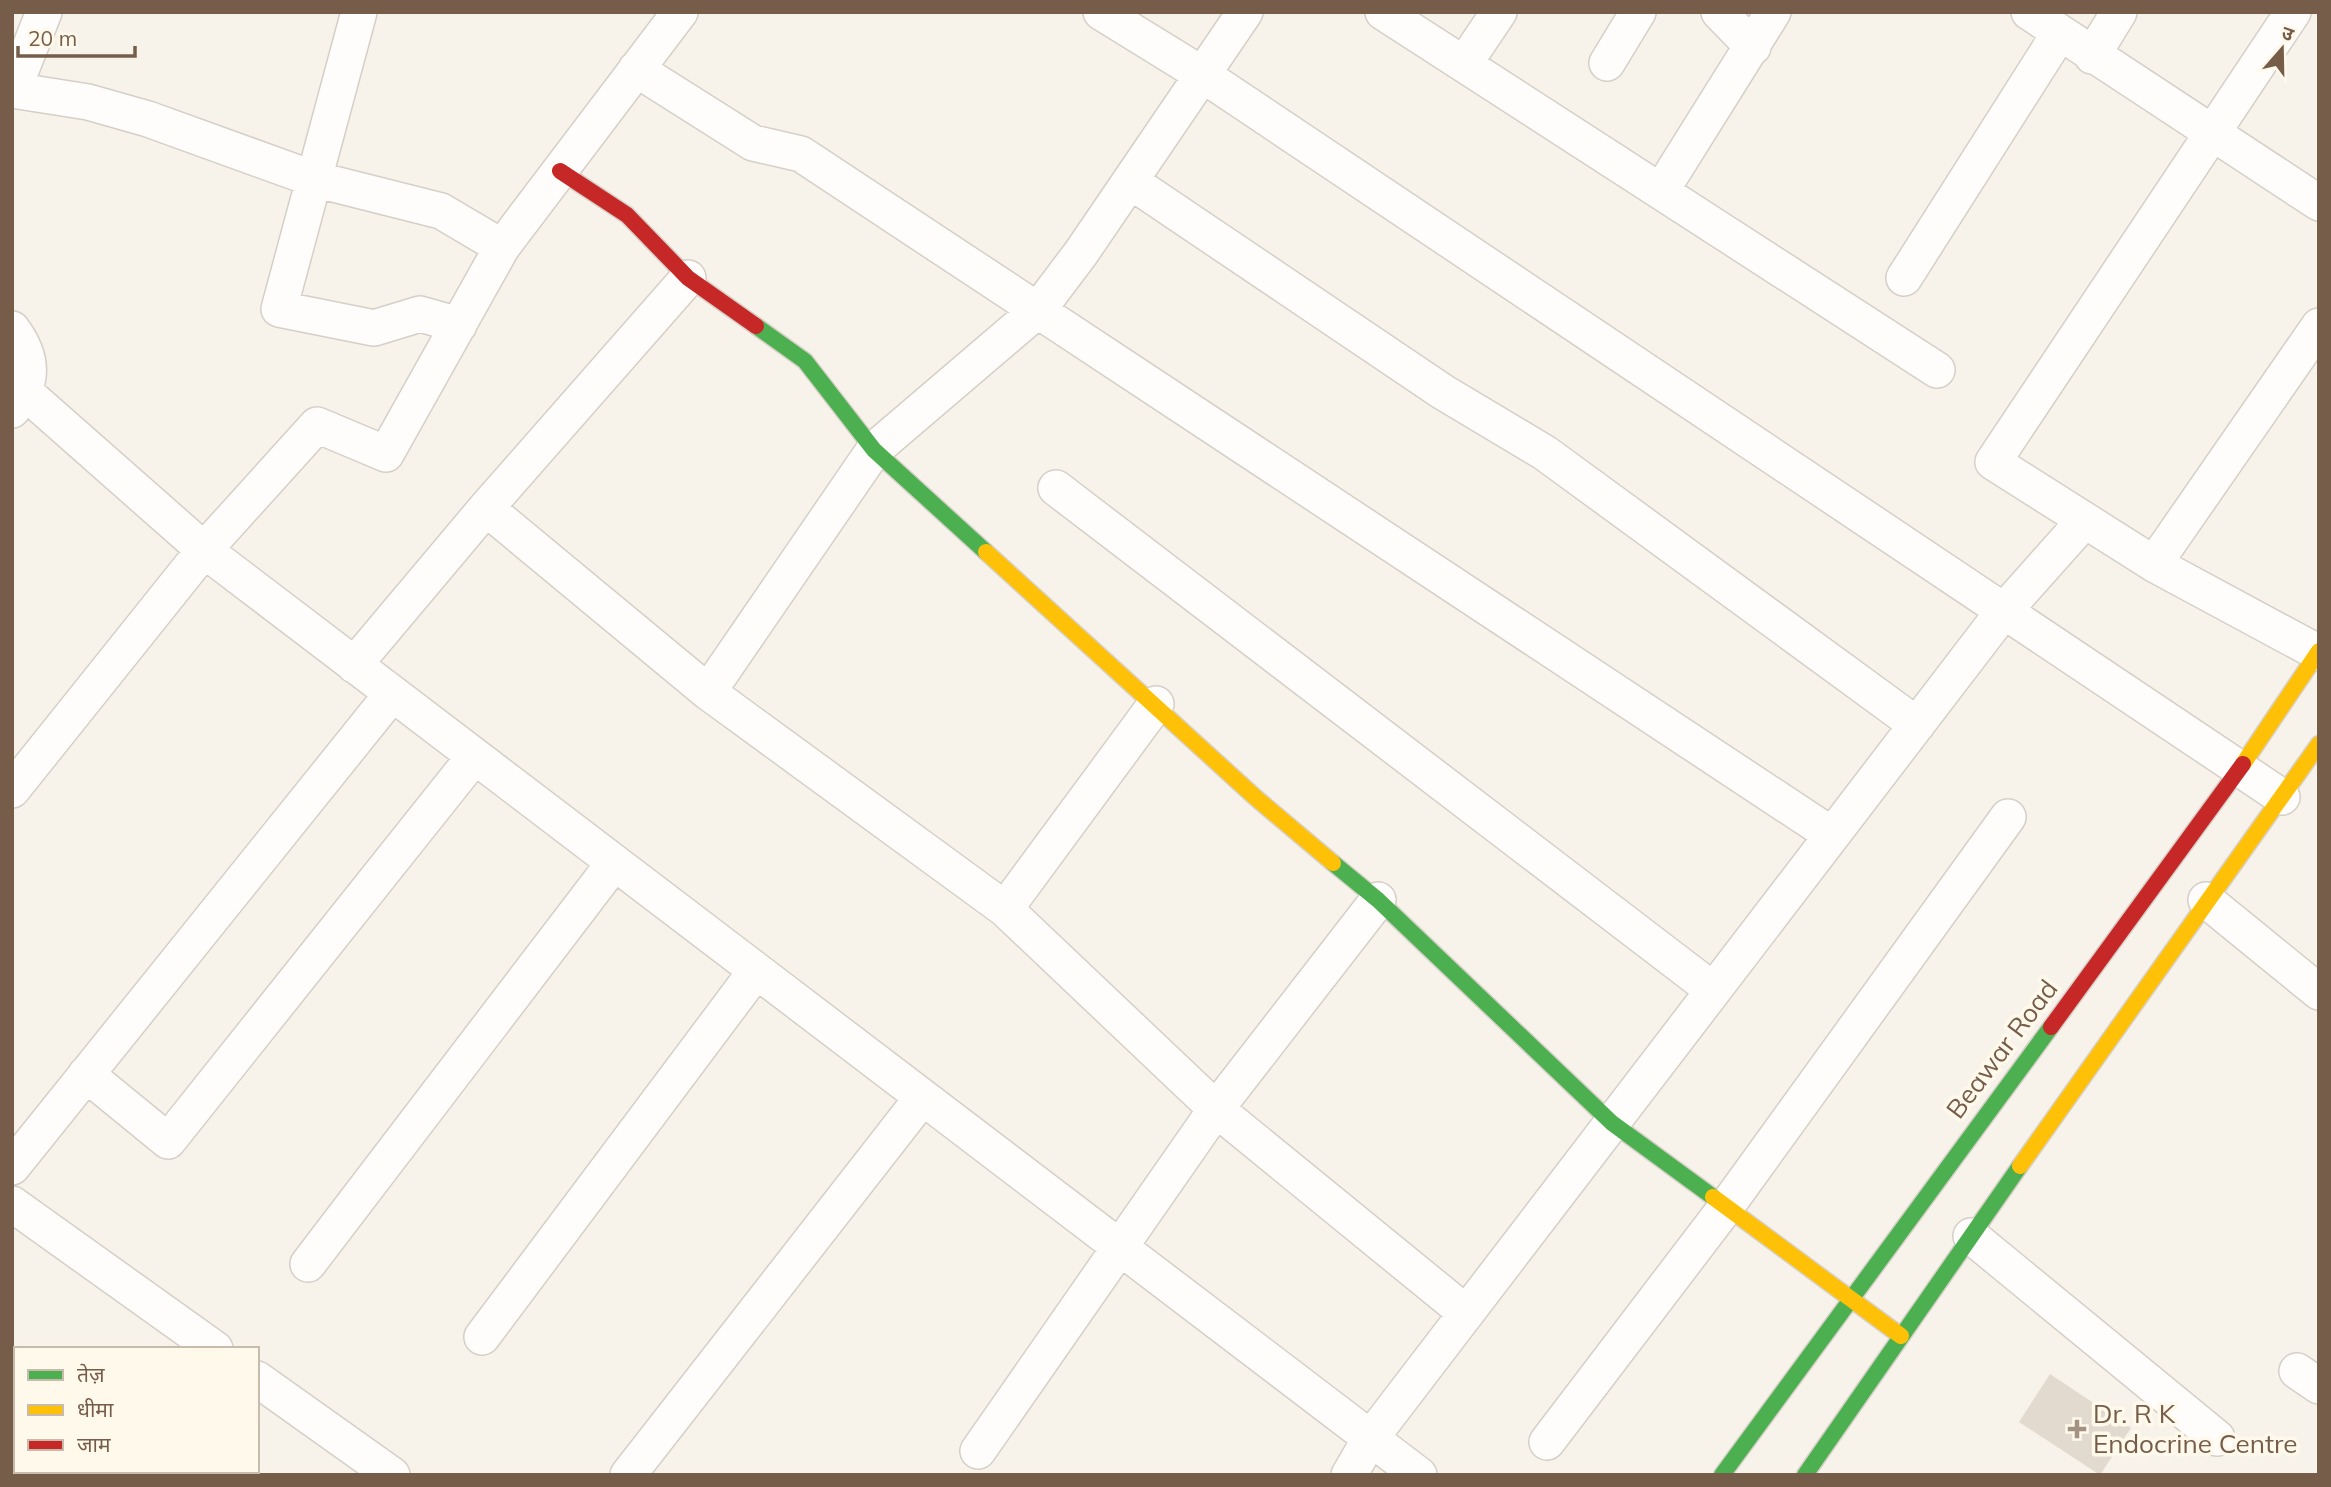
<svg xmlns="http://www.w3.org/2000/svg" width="2331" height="1487" font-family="Mulish,'Noto Sans Devanagari',sans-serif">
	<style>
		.building { fill: #e2d9cf }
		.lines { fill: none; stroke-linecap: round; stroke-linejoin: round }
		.street-casing { stroke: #d6cfc7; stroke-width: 38 }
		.fast-casing { stroke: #d7d0c8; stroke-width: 19 }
		.slow-casing { stroke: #d7d0c8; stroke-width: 19 }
		.jam-casing { stroke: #d7d0c8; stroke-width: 19 }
		.street { stroke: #fefdfc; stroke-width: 35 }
		.fast { stroke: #4caf50; stroke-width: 16 }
		.slow { stroke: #ffc107; stroke-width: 16 }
		.jam { stroke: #c62828; stroke-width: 16 }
		.poi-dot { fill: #a39282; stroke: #fff9ec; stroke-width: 2.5 }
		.labels { text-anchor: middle; stroke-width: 7; stroke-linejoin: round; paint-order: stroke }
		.street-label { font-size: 26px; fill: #765d4a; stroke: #fff9ec }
		.poi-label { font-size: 26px; fill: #765d4a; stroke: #fff9ec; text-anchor: start }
	</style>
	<rect width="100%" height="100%" fill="#f7f3ea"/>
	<path class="building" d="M2050,1374L2131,1428L2100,1475L2019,1422Z"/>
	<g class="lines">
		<g class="street-casing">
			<path id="street" d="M359,12L279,309L374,328L420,314L459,325
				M1101,12L1203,75L2282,797
				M1383,12L1937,370
				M1719,12L1753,47
				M2029,12L2319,203
				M2293,12L1993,462L2154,564L2319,653
				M2092,56L2119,12
				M1607,63L1638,12
				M1464,64L1499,12
				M636,69L753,143L801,154L1832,835
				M12,90L88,102L148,119L314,179L441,211L502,247
				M13,90L44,12
				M1130,181L1443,392L1545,453L1917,725
				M1661,191L1773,12
				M1904,278L2059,34
				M12,329C34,358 34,383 12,410
				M26,393L204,550L1419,1475
				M1056,488L1713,990
				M486,508L708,692L1005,909
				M2154,564L2319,326
				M354,665L486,508L688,278
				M708,692L874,450L1038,310L1081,253L1245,12
				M1156,704L1005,909L1216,1109L1466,1313
				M12,790L204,550L317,425L386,454L502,247L680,12
				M2206,900L2319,992
				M86,1074L168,1141L474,757
				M12,1167L392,694
				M12,1204L215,1349
				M1971,1236L2217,1438
				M308,1264L614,863
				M482,1337L756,971
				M2297,1371L2319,1386
				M12,1375L16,1378
				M257,1379L392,1475
				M1547,1442L1726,1207L2008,817
				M978,1451L1216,1109L1378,900
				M143,1471L148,1475
				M628,1475L922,1098
				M1349,1475L1370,1439L2003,612L2084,521"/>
		</g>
		<g class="fast-casing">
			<path id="fast" d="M756,326L805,361L874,450L986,552
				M1333,863L1378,900L1612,1123L1713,1197
				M1722,1475L2051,1027
				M1805,1475L2020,1166"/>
		</g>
		<g class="slow-casing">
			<path id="slow" d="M986,552L1256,798L1333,863
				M2243,764L2319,651
				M2020,1166L2319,744
				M1713,1197L1901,1336"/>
		</g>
		<g class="jam-casing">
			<path id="jam" d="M560,171L627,215L688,278L756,326
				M2051,1027L2243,764"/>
		</g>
		<use href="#street" class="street"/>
		<use href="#fast" class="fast"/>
		<use href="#slow" class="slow"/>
		<use href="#jam" class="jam"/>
	</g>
	<path class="poi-dot" d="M2073.5 1418.5h7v7h7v7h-7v7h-7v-7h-7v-7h7z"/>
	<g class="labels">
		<g class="street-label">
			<text transform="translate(2002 1049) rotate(-53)" y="9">Beawar Road</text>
		</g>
		<g class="poi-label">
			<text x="2093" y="1423">Dr. R K<tspan x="2093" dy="30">Endocrine Centre</tspan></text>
		</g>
	</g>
	<rect width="2331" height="1487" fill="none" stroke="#765d4a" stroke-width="28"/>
	<rect x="14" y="1347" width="245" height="126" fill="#fff9ec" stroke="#c8bbab" stroke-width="2"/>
	<rect x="28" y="1370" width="35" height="10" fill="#4caf50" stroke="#c8bbab" stroke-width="2"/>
	<text x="77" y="1382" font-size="21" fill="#765d4a">तेज़</text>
	<rect x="28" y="1405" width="35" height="10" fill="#ffc107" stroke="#c8bbab" stroke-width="2"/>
	<text x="77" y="1417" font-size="21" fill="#765d4a">धीमा</text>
	<rect x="28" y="1440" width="35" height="10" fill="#c62828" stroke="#c8bbab" stroke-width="2"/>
	<text x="77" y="1452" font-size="21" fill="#765d4a">जाम</text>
	<g transform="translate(2282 49) rotate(20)" stroke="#fff9ec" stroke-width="5" paint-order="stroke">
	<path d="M0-5L12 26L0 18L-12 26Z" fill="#765d4a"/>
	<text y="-10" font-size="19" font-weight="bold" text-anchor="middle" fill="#765d4a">उ</text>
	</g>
	<path d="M18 46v10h117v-10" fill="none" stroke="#765d4a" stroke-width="3.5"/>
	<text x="28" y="46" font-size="21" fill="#765d4a" stroke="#fff9ec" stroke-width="5" paint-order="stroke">20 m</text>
</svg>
